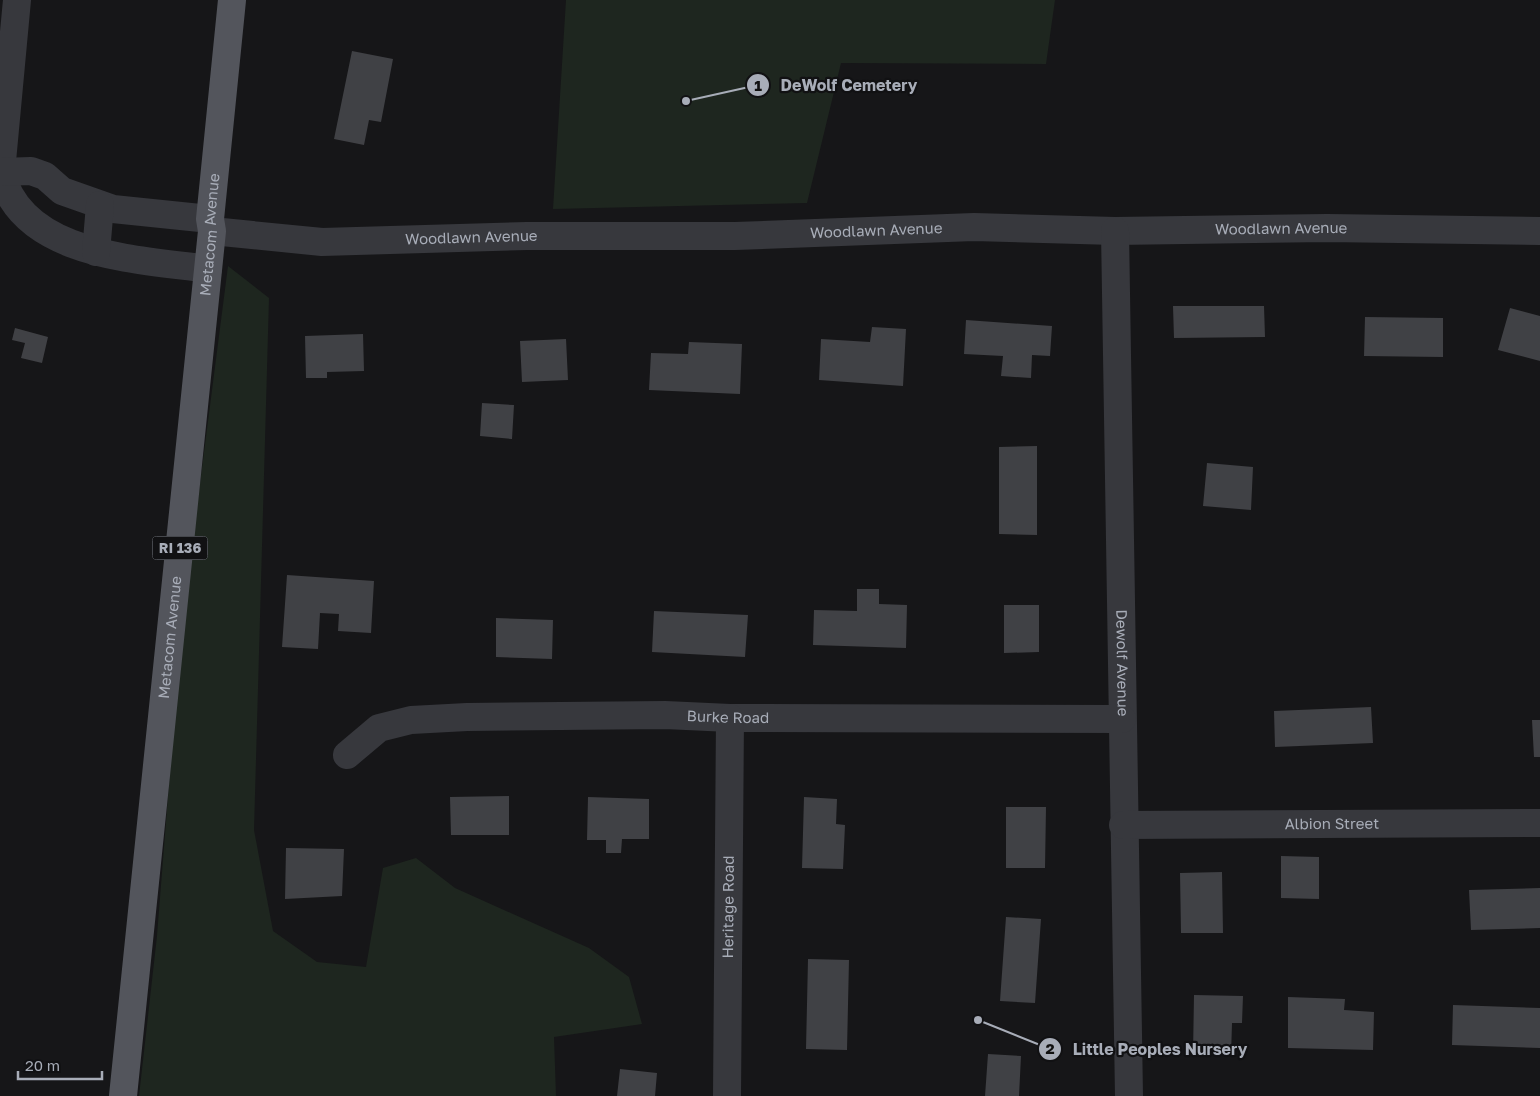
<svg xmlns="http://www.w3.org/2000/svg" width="1540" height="1096" font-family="'Golos Text',sans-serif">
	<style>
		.green { fill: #1e261f }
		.building { fill: #404145 }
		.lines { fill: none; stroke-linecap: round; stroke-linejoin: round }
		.minor { stroke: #37383d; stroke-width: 28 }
		.major { stroke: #53555c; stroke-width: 28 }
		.labels { text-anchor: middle; stroke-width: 4.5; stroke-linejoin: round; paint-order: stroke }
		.shield { fill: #111113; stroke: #7b7e86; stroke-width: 1 }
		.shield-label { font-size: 14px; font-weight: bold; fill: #a8adb8 }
		.street-label { font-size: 15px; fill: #a8adb8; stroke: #111113 }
		.leader { fill: none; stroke: #a8adb8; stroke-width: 2 }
		.callout-dot { fill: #a8adb8; stroke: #111113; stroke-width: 2 }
		.mark-label { font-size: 15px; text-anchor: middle; font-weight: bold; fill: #111 }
		.callout-label { font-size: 16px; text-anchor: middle; font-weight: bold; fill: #a8adb8; stroke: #111113; stroke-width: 4.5; stroke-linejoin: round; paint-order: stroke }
	</style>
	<rect width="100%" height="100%" fill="#161618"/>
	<path class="green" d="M566,0H1055L1046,64L841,63L807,203L553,209Z
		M228,266L269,298L254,830L273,931L317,962L366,967L383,868L416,858L455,888L589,948L629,977L642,1024L554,1037L556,1096H139L157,936L181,631Z"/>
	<path class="building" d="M352,51L393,59L381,122L369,120L364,145L334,139Z
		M1173,306H1264L1265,337L1174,338Z
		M1510,308L1540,316V361L1498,350Z
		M1365,317L1443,318V357L1364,356Z
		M966,320L1052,326L1050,356L1032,355L1031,378L1001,376L1003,356L964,354Z
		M872,327L906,329L903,386L819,380L821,339L870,342Z
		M15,328L48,337L42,363L21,358L25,343L12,340Z
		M363,334L364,371L327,372V378H306L305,336Z
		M566,339L568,380L522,382L520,341Z
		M689,342L742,344L740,394L649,390L651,353L688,354Z
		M482,403L514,405L512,439L480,436Z
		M1037,446V535L999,534V447Z
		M1207,463L1253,467L1251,510L1203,506Z
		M287,575L374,581L371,633L338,631L339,614L320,613L318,649L282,647Z
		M857,589H879V604L907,605L906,648L813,645L814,610L857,611Z
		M1004,605H1039V652L1004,653Z
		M654,611L748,615L745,657L652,652Z
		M496,618L553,620L552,659L496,657Z
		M1371,707L1373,743L1275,747L1274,711Z
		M1532,720H1540V757H1534Z
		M509,796V835H451L450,797Z
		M588,797L649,799V839H622L621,853H606V840H587Z
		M804,797L837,799L836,824L845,825L843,869L802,868Z
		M1006,807H1046L1045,868H1006Z
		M286,848L344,849L342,896L285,899Z
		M1281,856L1319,857V899L1281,898Z
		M1222,872L1223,933H1181L1180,873Z
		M1540,888V928L1471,930L1469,890Z
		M1006,917L1041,919L1035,1003L1000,1001Z
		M808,959L849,960L847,1050L806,1049Z
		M1194,995L1243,996L1242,1023H1232L1231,1056L1193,1054Z
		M1288,997L1345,999L1344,1010L1374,1012L1373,1050L1288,1048Z
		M1453,1005L1540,1008V1048L1452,1045Z
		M988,1054L1021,1056L1019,1096H985Z
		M620,1069L657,1073L655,1096H617Z"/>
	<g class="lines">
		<g class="minor">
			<path d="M17,0L1,172C21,257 139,259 208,269"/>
			<path d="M0,172L31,171L45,176L62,191L113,209L210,219"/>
			<path id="s1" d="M212,231L322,242L527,236H735L974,227L1115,231L1327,228L1540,231"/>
			<path id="s2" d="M1115,231L1129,1096"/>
			<path d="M96,252L100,205"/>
			<path id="s3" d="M347,755L379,728L411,720L467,717L665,715L730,718L1122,719"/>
			<path id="s4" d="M1123,825L1540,823"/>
			<path id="s5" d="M727,1096L730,718"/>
		</g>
		<path class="major" id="s6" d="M123,1096L212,231L210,219L232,0"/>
	</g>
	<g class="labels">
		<rect class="shield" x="152.5" y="536.5" width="55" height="23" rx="4"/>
		<g class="shield-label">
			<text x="180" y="553">RI 136</text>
		</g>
		<g class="street-label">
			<text dy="5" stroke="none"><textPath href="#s1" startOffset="1070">Woodlawn Avenue</textPath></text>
			<text dy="5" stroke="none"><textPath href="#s1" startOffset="665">Woodlawn Avenue</textPath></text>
			<text dy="5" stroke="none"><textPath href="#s6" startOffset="866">Metacom Avenue</textPath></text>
			<text dy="5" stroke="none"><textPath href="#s1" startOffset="260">Woodlawn Avenue</textPath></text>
			<text dy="5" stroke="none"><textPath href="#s6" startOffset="461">Metacom Avenue</textPath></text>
			<text dy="5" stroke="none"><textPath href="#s2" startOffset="432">Dewolf Avenue</textPath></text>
			<text dy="5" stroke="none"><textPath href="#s3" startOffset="392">Burke Road</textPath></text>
			<text dy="5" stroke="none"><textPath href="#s4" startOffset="209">Albion Street</textPath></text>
			<text dy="5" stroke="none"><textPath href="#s5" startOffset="189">Heritage Road</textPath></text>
		</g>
	</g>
	<path class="leader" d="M686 101L758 85M978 1020L1050 1049"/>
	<g class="callout-dot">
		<circle cx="686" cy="101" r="5"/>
		<circle cx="978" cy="1020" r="5"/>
		<circle cx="758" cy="85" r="12"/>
		<circle cx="1050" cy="1049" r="12"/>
	</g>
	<g class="mark-label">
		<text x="758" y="91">1</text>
		<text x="1050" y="1054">2</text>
	</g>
	<g class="callout-label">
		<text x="849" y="91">DeWolf Cemetery</text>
		<text x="1160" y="1055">Little Peoples Nursery</text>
	</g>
	<path d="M18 1071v8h84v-8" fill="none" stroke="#a8adb8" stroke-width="2.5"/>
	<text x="25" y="1071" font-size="15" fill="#a8adb8" stroke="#111113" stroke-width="4" paint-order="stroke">20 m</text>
</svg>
